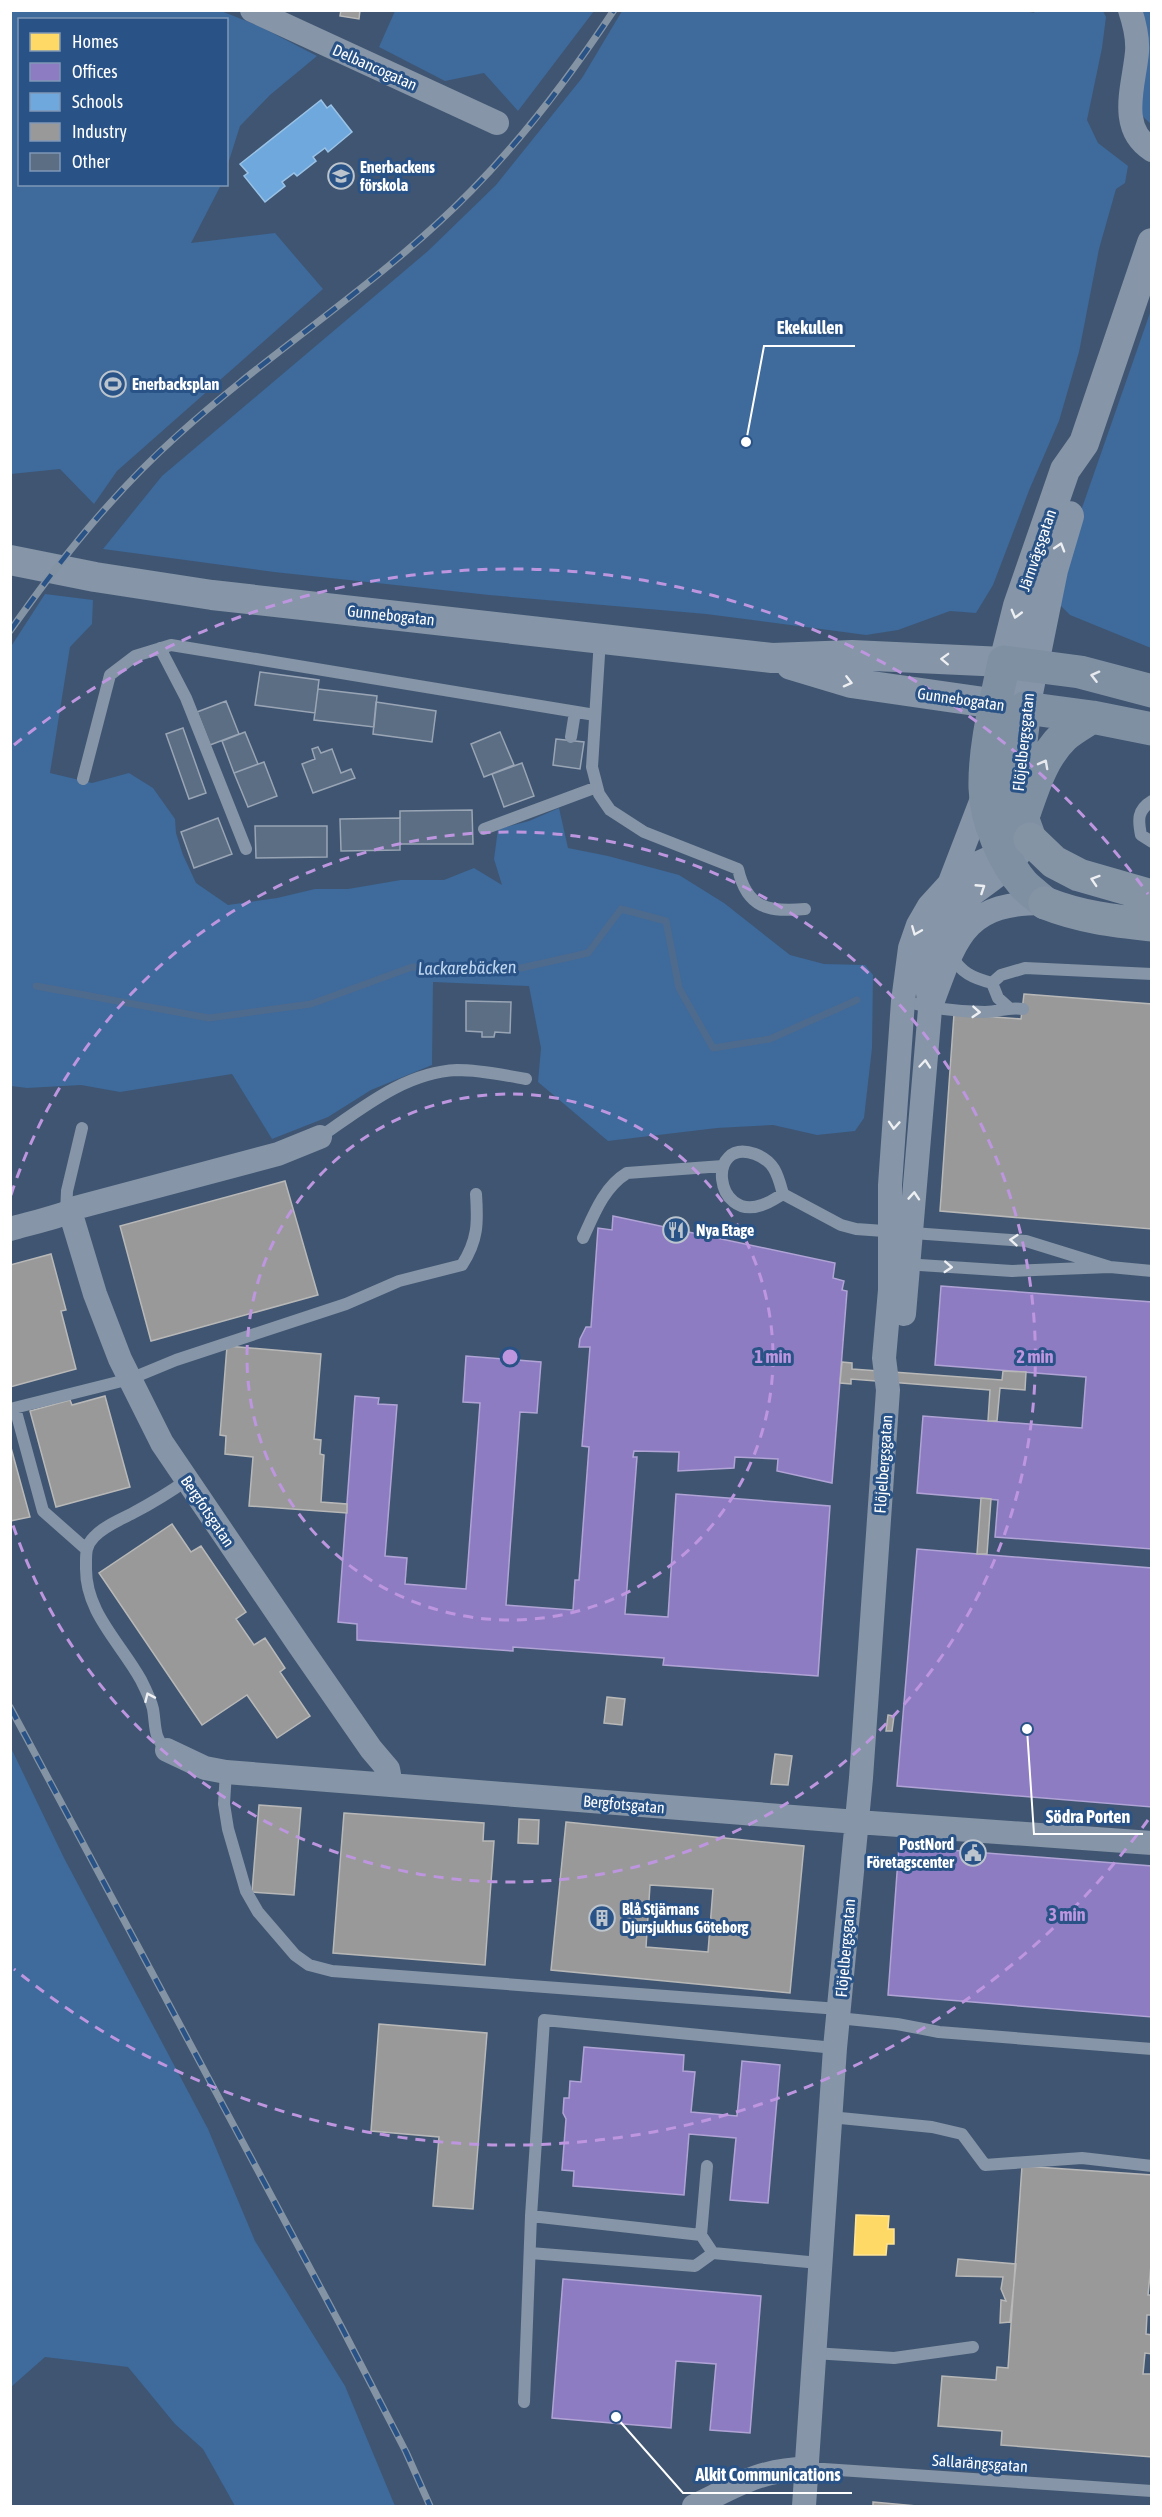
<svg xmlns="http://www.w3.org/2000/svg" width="1162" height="2517" font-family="'Asap Condensed',sans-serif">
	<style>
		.green { fill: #3e6a9c }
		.homes { fill: #ffd966; stroke: #ffe494; stroke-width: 1.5 }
		.offices { fill: #8e7cc3; stroke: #b0a3d5; stroke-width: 1.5 }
		.schools { fill: #6fa8dc; stroke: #9ac2e6; stroke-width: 1.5 }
		.industry { fill: #999; stroke: #b8b8b8; stroke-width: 1.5; fill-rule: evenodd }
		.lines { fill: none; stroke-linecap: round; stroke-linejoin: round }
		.stream { stroke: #4e6b8e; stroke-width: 7 }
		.building { fill: #5c6e84; stroke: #99a5b5; stroke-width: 1.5 }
		.service { stroke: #8695a7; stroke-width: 12 }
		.minor { stroke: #8695a7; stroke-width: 24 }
		.tertiary { stroke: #8695a7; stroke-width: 30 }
		.secondary { stroke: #8090a3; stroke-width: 33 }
		.motorway { stroke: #8594a5; stroke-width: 33 }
		.rail-casing { stroke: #8594a5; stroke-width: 7 }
		.rail { stroke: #295387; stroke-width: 4.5; stroke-dasharray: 14; stroke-linecap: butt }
		.oneway { stroke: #edeff2 }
		.oneway2 { stroke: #e6e9ed }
		.ring { fill: none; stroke: #bd96df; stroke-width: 3; stroke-dasharray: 10 8 }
		.labels { text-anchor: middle; stroke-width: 6; stroke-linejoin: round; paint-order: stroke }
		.street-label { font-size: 16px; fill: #fff; stroke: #295387 }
		.poi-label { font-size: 16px; font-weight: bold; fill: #fff; stroke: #295387; text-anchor: start }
		.water-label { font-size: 18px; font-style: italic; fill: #c1d7ef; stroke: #295387 }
		.centre { fill: #bd96df; stroke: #295387; stroke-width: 3 }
		.ring-label { font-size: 18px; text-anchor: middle; font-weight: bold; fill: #bd96df; stroke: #295387; stroke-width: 6; stroke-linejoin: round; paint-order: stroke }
		.leader { fill: none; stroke: #fff; stroke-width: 2 }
		.callout-dot { fill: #fff; stroke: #295387; stroke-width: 2 }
		.callout-label { font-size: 18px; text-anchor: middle; font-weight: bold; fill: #fff; stroke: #295387; stroke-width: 6; stroke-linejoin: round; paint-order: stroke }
	</style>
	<rect width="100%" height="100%" fill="#3f5571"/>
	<path class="green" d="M1021,10L1034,13L1035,10L1103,11L1106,17L1102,48L1087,120L1098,143L1128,166L1125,183L1116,189L1099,249L1079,352L1059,421L1030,488L993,585L976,613L950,611L898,630L866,635L706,614L489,595L274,572L103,549L162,476L428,251L496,185L582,78L622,11Z
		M10,11H221L259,26L317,56L270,95L240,126L227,167L226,20H20V184L221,185L191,243L275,233L323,289L117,471L94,504L60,469L11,474Z
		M395,11V10L594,11L518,111L484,73L445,81L379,47Z
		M1140,11H1151V124L1139,113Z
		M1151,310V648L1070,615L1058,603L1061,568Z
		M45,594L93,600L92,624L70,647L50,773L92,783L129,773L153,788L175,819L176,833L183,855L196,883L228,905L277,898L315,889H348L401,880H444L474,868L502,885L494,859L498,829L529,821L559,808L568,848L608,856L679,875L724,903L790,955L824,964L865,965L873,975L872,1048L864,1118L855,1131L817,1135L773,1125L717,1128L608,1141L538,1082L541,1048L529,986L433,982L432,1065L371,1090L328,1117L272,1139L232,1074L120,1092L81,1085L27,1088L11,1086L10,648Z
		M11,1748L64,1858L208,2129L255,2241L345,2386L395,2506H235L203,2449L175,2424L128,2367L45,2357L11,2387Z"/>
	<path class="homes" d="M856,2215L889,2216L888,2229H894V2244H887L886,2255H854Z"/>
	<path class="offices" d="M613,1216L835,1263L833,1278L844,1281L842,1290L847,1291L832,1483L777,1471L778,1459L735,1457L734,1468L678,1471L679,1452L634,1451L633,1457H637L625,1614L668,1617L676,1494L830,1506L818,1676L663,1665L664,1658L513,1647V1651L357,1640V1624L338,1622L355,1396L379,1398L378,1404L397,1405L385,1556L407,1558L405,1584L466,1589L480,1403L463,1402L466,1356L541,1362L537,1413L520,1412L506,1605L573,1610L575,1580H579L589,1447L582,1446L590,1347H579L580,1339L586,1327H591L598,1228L612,1230Z
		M941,1286L1152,1302V1549L995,1537L998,1500L917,1493L923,1416L1082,1428L1086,1377L935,1365Z
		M917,1549L1152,1568V1807L897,1786Z
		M899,1846L1152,1866V2017L888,1995Z
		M584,2047L684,2055L683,2071L695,2072L691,2112L737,2116L742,2061L780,2065L768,2203L730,2200L736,2138L689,2134L684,2195L573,2186L574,2171L562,2170L566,2119L563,2113L564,2098H569L570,2081L581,2082Z
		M563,2279L761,2296L750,2433L710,2430L716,2364L676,2361L671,2428L552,2418Z"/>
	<path class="schools" d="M321,100L327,108L331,105L352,132L328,152L325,148L313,157L316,161L297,176L294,173L282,182L285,186L265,202L244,176L248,173L240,164Z"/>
	<path class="industry" d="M341,10H360L359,19L340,16Z
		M1024,994L1152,1004V1229L940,1211L954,1014L1021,1019Z
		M285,1181L318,1295L151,1341L120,1226Z
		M51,1254L66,1310L61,1311L76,1369L10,1387V1265Z
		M227,1346L321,1354L314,1439L321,1440L320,1454L324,1455L321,1502L347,1504V1513L249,1506L253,1457L225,1454L226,1436L220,1435Z
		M842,1362L852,1363V1369L1002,1380L1003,1371L1026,1372L1025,1390L1000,1388L997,1421H988L990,1390L851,1379V1384L840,1383Z
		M105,1396L130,1487L56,1507L30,1411L70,1400L72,1405Z
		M10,1444L30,1517L10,1521Z
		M981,1498L991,1499L987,1554H977Z
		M172,1524L191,1552L201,1546L246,1612L236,1619L254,1645L265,1638L285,1668L280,1672L310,1716L277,1738L247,1695L202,1725L99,1573Z
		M607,1697L625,1699L622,1725L604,1723Z
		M888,1715L894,1716L892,1731H886Z
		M775,1754L792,1756L788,1785L771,1784Z
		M259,1805L301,1808L294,1895L252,1892Z
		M344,1813L484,1823L483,1841H494L485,1965L333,1953Z
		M519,1819L539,1820L538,1844L518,1843Z
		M566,1822L804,1846L790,1993L551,1970ZM650,1885L713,1889L708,1952L646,1947Z
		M379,2024L487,2033L473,2209L433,2206L439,2137L371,2131Z
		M1022,2166L1152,2175V2255L1148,2295H1152V2315H1147L1146,2334L1152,2335V2354L1145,2353L1143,2374H1152V2457L1001,2445L1002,2431L938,2426L942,2376L996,2380L997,2367L1008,2368Z
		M958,2259L1016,2264L1010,2322L1000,2323L1001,2300L1006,2301L1001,2289L1003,2277L956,2276Z
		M873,2502L917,2506H873Z"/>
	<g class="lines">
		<path class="stream" d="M36,986L209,1018L311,1004L412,967L521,968L588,953L621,909L666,921L679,988L713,1048L770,1039L857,1000"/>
	</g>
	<path class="building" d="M260,672L319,680L315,713L255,705Z
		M318,689L377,696L374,727L314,720Z
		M226,701L239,734L210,745L197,712Z
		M376,702L436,711L432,742L373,734Z
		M183,728L206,793L189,799L166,734Z
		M245,732L258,764L234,773L222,741Z
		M500,732L514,765L484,777L471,744Z
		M556,739L584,742L580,769L553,765Z
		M318,747L321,753L332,749L341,773L351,769L355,778L313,793L302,764L315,759L312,749Z
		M264,762L277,796L248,807L234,773Z
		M522,763L534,796L504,807L492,774Z
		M472,810L473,844H400V811Z
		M218,818L232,854L194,868L181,832Z
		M400,818V850L341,851L340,819Z
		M255,826H327V857L256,858Z
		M466,1001L511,1002L510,1033L495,1032L494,1037H482V1032L466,1031Z"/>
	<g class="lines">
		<path class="service" d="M600,639L592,767L599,794L610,810L644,832L738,869C747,909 769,912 805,909
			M160,648L186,698L246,849
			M571,737L575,712
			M83,779L110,675L135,656L171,645L595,715
			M1152,801C1137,810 1138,820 1141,835L1152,842
			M484,829L597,787
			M951,955C961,973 973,978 992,983
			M992,983L1001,975L1025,968L1152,974
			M992,983L998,998L1008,1007
			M903,1001C930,1008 957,1012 985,1012C1000,1012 1005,1007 1023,1009
			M320,1137C361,1109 405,1072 457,1070C480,1070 504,1075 526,1079
			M783,1194C776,1198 769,1203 762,1205C714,1222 706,1137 755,1154C775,1161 778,1176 783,1194L841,1225L856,1229L1026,1241L1110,1267
			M66,1213L67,1191L82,1128
			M583,1238C594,1214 604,1187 627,1173L723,1166
			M904,1264L1012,1271L1110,1267L1152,1271
			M15,1408L43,1511L86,1549
			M10,1409L130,1379L176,1360L346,1304L399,1281L462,1265C478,1240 478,1223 476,1194
			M167,1750C153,1738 156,1726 153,1709C151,1700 145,1688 141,1680C120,1642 85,1612 86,1567C86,1555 85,1546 94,1537C104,1526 120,1520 133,1513C152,1503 170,1492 187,1480
			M226,1772L224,1804L228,1829L246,1891L258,1912L295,1955L309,1965L332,1971L839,2009
			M838,2018L897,2024L939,2032L1152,2049
			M830,2117L932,2127L962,2134L985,2165L1082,2158L1152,2166
			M707,2166L701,2235L713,2253
			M531,2216L701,2235
			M530,2253L695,2266L713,2253L819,2263
			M813,2353L894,2358L973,2347
			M524,2402L531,2216L544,2020L835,2048
			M806,2469H824L1152,2491"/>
		<path class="minor" d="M252,10L497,123
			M1130,10C1134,22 1138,39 1137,52C1134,86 1117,128 1152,150
			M950,882L985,791
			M931,1006C956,939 963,902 1045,903
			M66,1214L73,1221L95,1294L120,1359L162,1443L299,1645L371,1749L388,1769L391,1785
			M10,1229C26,1224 65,1216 75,1208L278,1154L320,1137
			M904,1314L930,1009C922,956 927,928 971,895C990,881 1006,871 1020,853
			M167,1750L205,1768L226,1772L857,1822L1152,1843
			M694,2506C734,2487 760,2469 806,2469
			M804,2506L835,2048L861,1778L888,1390L884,1358L890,1290V1185L903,1001L910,948L918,925L929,906L949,884L974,865L1016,846"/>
		<path class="tertiary" d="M10,560L95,577L212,595L772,658L852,655L1004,662L1018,606L1065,470L1084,443L1152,243
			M791,665L851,683L1025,708L1053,570L1069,516"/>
		<path class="secondary" d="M1025,811C1034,785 1043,756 1064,736C1072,729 1083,723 1092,717
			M1030,839L1016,800L1017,775L1025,708L1092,717L1152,729
			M1045,903C1038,897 1030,891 1024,885C1003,861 986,821 985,788C984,747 996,702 1004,662L1080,672L1152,691"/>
		<path class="motorway" d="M1030,839L1054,862L1079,875L1152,896
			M1045,903C1080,917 1114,921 1152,925"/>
		<g class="rail-casing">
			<path id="rail" d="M10,631C60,560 113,493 178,435C272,350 382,282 471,191C526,135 571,75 614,10
				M10,1707L342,2328L406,2452L430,2506"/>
		</g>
		<use href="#rail" class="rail"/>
	</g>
	<defs><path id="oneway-chevron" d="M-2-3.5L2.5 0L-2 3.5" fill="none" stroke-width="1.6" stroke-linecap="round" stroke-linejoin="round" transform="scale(1.5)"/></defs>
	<g class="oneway">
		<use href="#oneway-chevron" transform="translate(1060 547) rotate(-73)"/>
		<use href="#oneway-chevron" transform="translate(1016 614) rotate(105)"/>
		<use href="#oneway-chevron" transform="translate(945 659) rotate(-178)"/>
		<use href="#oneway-chevron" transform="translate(848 682) rotate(14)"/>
		<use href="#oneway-chevron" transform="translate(1095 880) rotate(-162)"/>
		<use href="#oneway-chevron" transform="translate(981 888) rotate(-33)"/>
		<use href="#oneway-chevron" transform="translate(916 931) rotate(112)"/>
		<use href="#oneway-chevron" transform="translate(976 1012) rotate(4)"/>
		<use href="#oneway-chevron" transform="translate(925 1064) rotate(-85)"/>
		<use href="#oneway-chevron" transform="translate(894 1125) rotate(94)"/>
		<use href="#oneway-chevron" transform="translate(914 1196) rotate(-86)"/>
		<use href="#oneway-chevron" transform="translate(1014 1240) rotate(-175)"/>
		<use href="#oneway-chevron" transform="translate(948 1267) rotate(3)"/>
		<use href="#oneway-chevron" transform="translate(149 1697) rotate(-114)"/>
	</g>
	<g class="oneway2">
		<use href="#oneway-chevron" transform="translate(1095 676) rotate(-166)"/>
		<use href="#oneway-chevron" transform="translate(1044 764) rotate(-62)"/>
	</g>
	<g class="ring">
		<circle cx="510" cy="1357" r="263"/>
		<path d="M11 1195A525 525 0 1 1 11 1519"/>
		<path d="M1148 1820A788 788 0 0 1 14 1969M14 745A788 788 0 0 1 1148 894"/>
	</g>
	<defs>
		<g id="school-ring" transform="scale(1.35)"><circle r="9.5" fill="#295387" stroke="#bcc4cd" stroke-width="1.5"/><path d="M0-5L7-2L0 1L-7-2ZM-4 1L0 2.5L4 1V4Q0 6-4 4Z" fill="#bcc4cd"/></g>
		<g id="stadium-ring" transform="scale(1.35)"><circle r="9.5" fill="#295387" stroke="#bcc4cd" stroke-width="1.5"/><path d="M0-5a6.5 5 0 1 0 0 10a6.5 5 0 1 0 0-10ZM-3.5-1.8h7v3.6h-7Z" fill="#bcc4cd"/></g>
		<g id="restaurant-ring" transform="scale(1.35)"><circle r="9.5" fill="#295387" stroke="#bcc4cd" stroke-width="1.5"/><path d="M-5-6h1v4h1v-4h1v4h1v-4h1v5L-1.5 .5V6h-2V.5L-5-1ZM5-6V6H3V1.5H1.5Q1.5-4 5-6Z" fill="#bcc4cd"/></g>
		<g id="civic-ring" transform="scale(1.35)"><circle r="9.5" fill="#295387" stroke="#bcc4cd" stroke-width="1.5"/><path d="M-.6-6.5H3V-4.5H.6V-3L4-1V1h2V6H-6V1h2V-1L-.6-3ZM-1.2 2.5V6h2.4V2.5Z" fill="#bcc4cd"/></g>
		<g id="building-ring" transform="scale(1.35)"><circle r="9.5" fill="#295387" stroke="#bcc4cd" stroke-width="1.5"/><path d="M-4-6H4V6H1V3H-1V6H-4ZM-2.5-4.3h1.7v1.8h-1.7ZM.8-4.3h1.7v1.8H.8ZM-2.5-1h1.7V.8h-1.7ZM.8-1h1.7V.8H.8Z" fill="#bcc4cd"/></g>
	</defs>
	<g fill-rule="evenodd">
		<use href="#school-ring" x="341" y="176"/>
		<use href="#stadium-ring" x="113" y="384"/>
		<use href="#restaurant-ring" x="676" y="1230"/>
		<use href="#civic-ring" x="973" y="1853"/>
		<use href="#building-ring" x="602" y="1918"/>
	</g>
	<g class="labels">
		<g class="street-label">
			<text transform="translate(375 67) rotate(24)" y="6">Delbancogatan</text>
			<text transform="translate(1037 550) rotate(-71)" y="6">Järnvägsgatan</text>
			<text transform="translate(391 615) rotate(6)" y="6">Gunnebogatan</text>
			<text transform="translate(961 699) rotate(8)" y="6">Gunnebogatan</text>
			<text transform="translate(1023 742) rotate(-84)" y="6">Flöjelbergsgatan</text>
			<text transform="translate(883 1464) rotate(-86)" y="6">Flöjelbergsgatan</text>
			<text transform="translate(208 1511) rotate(56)" y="6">Bergfotsgatan</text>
			<text transform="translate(624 1804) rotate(5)" y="6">Bergfotsgatan</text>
			<text transform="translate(845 1948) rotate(-85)" y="6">Flöjelbergsgatan</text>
			<text transform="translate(980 2463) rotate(4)" y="6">Sallarängsgatan</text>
		</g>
		<g class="poi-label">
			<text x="360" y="173">Enerbackens<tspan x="360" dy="18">förskola</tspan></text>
			<text x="132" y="390">Enerbacksplan</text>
			<text x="696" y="1236">Nya Etage</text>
			<text x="954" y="1850" text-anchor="end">PostNord<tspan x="954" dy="18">Företagscenter</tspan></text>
			<text x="622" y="1915">Blå Stjärnans<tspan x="622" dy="18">Djursjukhus Göteborg</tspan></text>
		</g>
		<g class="water-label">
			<text transform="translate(467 968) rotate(-1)" y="6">Lackarebäcken</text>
		</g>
	</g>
	<circle cx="510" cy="1357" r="9" class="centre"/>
	<g class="ring-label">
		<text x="773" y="1363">1 min</text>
		<text x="1035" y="1363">2 min</text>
		<text x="1067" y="1921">3 min</text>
	</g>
	<path class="leader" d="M746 442L764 346H855M1027 1729L1034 1834H1143M616 2417L683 2493H852"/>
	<g class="callout-dot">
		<circle cx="746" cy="442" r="6"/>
		<circle cx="1027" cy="1729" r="6"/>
		<circle cx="616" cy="2417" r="6"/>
	</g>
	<g class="callout-label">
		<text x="810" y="334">Ekekullen</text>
		<text x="1088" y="1823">Södra Porten</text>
		<text x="768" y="2481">Alkit Communications</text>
	</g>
	<rect width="1162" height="2517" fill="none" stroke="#ffffff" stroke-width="24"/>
	<rect x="18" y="18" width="210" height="168" fill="#295387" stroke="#7f98b7" stroke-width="1.5"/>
	<rect x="30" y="33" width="30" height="18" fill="#ffd966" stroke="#7f98b7" stroke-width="1.5"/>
	<text x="72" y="48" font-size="18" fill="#ffffff">Homes</text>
	<rect x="30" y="63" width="30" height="18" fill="#8e7cc3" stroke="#7f98b7" stroke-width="1.5"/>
	<text x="72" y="78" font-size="18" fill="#ffffff">Offices</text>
	<rect x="30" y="93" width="30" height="18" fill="#6fa8dc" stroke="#7f98b7" stroke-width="1.5"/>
	<text x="72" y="108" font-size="18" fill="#ffffff">Schools</text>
	<rect x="30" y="123" width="30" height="18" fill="#999999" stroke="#7f98b7" stroke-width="1.5"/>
	<text x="72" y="138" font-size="18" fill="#ffffff">Industry</text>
	<rect x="30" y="153" width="30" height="18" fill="#5c6e84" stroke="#7f98b7" stroke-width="1.5"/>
	<text x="72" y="168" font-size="18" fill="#ffffff">Other</text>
</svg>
